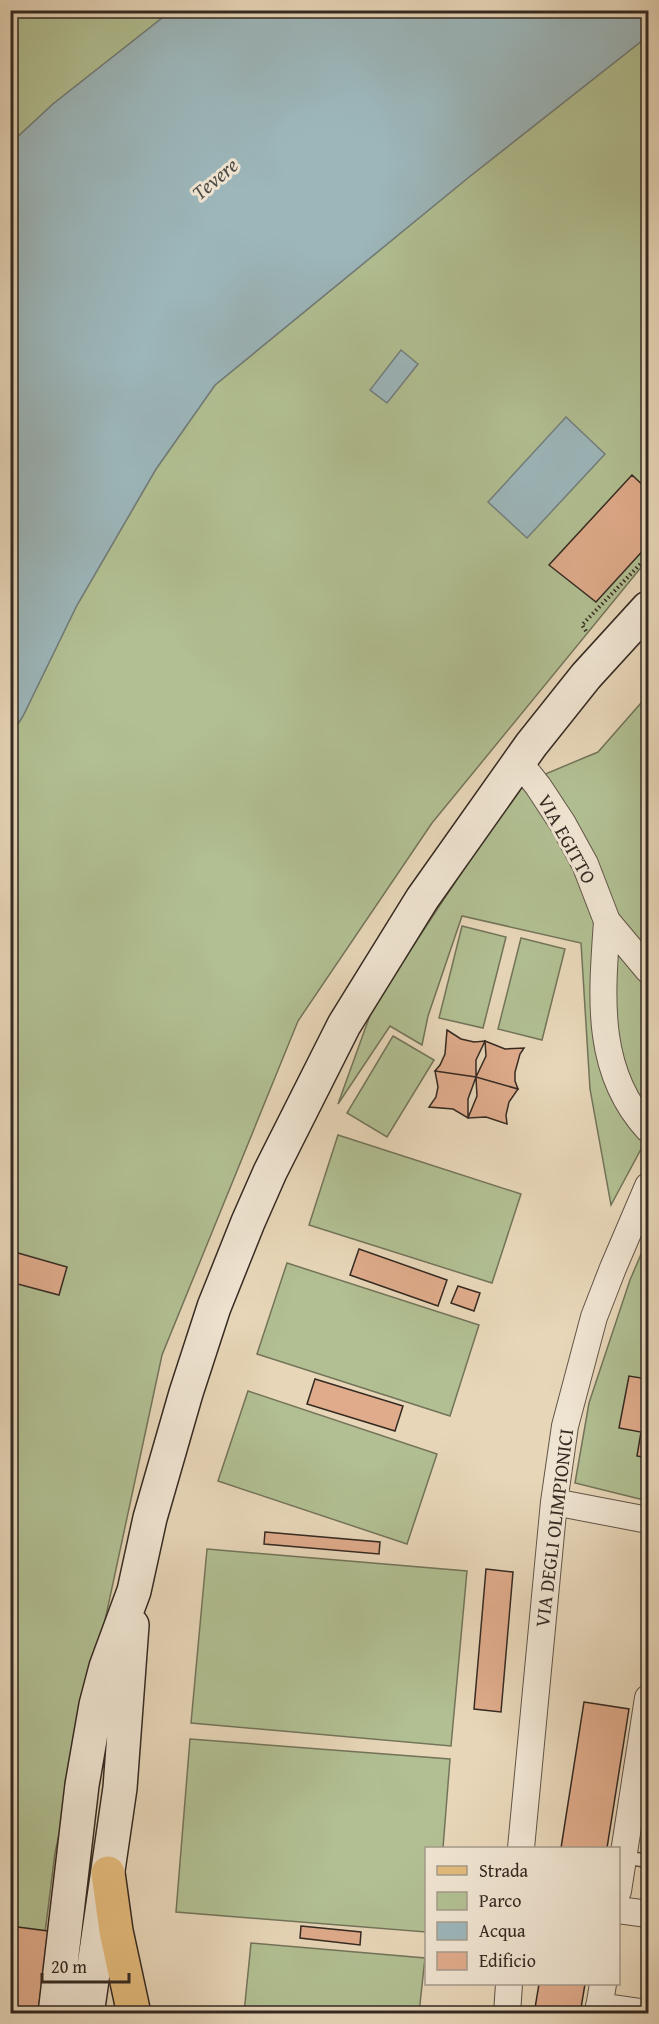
<svg xmlns="http://www.w3.org/2000/svg" width="659" height="2024" font-family="'Gentium Book Plus',serif">
	<style>
		.green { fill: #b1bf92; stroke: #73745a; stroke-width: 1.5 }
		.water { fill: #9cb6ba; stroke: #737e7d; stroke-width: 1.5 }
		.building { fill: #dfab8b; stroke: #352a22; stroke-width: 1.5 }
		.lines { fill: none; stroke-linecap: round; stroke-linejoin: round }
		.lane-casing { stroke: #625548; stroke-width: 15 }
		.street-casing { stroke: #625548; stroke-width: 28 }
		.secondary-casing { stroke: #352a22; stroke-width: 36 }
		.primary-casing { stroke: #352a22; stroke-width: 36 }
		.path { stroke: #352a22; stroke-width: 4; stroke-dasharray: 1.5 3; stroke-linecap: butt }
		.lane { stroke: #efe4d1; stroke-width: 12 }
		.street { stroke: #efe4d1; stroke-width: 26 }
		.secondary { stroke: #efe4d1; stroke-width: 33 }
		.primary { stroke: #e4bb7c; stroke-width: 33 }
		.labels { text-anchor: middle; stroke-width: 6; stroke-linejoin: round; paint-order: stroke }
		.street-label { font-size: 20px; fill: #352a22; stroke: #efe4d1 }
		.water-label { font-size: 21px; font-style: italic; fill: #4f4d48; stroke: #efe4d1 }
	</style>
	<rect width="100%" height="100%" fill="#e7d6b8"/>
	<filter id="stains"><feTurbulence type="fractalNoise" baseFrequency=".00333" numOctaves="4"/><feColorMatrix values="0 0 0 0 .2 0 0 0 0 .09 0 0 0 0 .02 0 0 0 .5 -.17"/></filter>
	<radialGradient id="worn" r=".72"><stop offset=".6" stop-color="#630" stop-opacity="0"/><stop offset="1" stop-color="#630" stop-opacity=".3"/></radialGradient>
	<path class="green" d="M10,11H171L53,104L11,143Z
		M648,36V559L432,823L298,1021L162,1355L55,1853L35,2013L11,2014V735L23,716L77,605L156,469L215,385L469,177Z
		M648,695V1136L611,1205L590,1089L581,943L462,916L428,1016L422,1045L390,1026L338,1104L373,1007L519,785L598,752Z
		M462,926L506,937L483,1028L439,1018Z
		M521,938L565,949L542,1040L498,1029Z
		M393,1036L434,1060L387,1137L347,1113Z
		M338,1135L521,1194L492,1283L309,1225Z
		M648,1238V1501L575,1483L589,1403L630,1280Z
		M287,1263L479,1325L450,1416L257,1354Z
		M248,1391L437,1454L407,1544L218,1481Z
		M207,1549L467,1571L451,1746L191,1723Z
		M190,1739L450,1759L443,1848H426V1932L176,1912Z
		M251,1943L425,1958L419,2013H244Z"/>
	<path class="water" d="M171,11H648V36L469,177L215,385L156,469L77,605L23,716L11,735V143L53,104Z
		M401,350L418,364L387,403L370,390Z
		M566,417L605,454L527,538L488,502Z"/>
	<path class="building" d="M632,475L648,490V545L596,602L549,565Z
		M447,1030L461,1039L474,1042L485,1041L476,1060V1077L435,1071L440,1065L445,1054Z
		M485,1041L505,1049L524,1048L520,1054L515,1072V1081L518,1089L476,1077L486,1056Z
		M435,1071L476,1077L468,1099V1118L453,1109L429,1107L436,1097L438,1087Z
		M476,1077L518,1089L509,1102L506,1115L507,1124L486,1117L468,1118L477,1096Z
		M359,1249L447,1280L438,1306L350,1275Z
		M11,1251L67,1267L59,1295L10,1282Z
		M458,1286L480,1293L474,1311L451,1303Z
		M648,1369V1458L637,1456L641,1432L619,1428L629,1376L647,1379Z
		M315,1379L403,1406L395,1431L307,1404Z
		M265,1532L380,1542L379,1554L264,1544Z
		M486,1569L513,1572L501,1712L474,1709Z
		M584,1702L629,1709L607,1848H561Z
		M10,1926L48,1931L38,2014H10Z
		M301,1926L361,1932L360,1945L300,1938Z
		M539,1984H585L580,2014H534Z"/>
	<g class="lines">
		<g class="lane-casing">
			<path id="lane" d="M623,1857L648,1861"/>
		</g>
		<g class="street-casing">
			<path id="street" d="M518,761L538,786L563,824L585,864L607,921L648,970
				M607,921C602,995 594,1070 648,1129
				M554,1502L648,1520
				M521,1848L554,1502L565,1426L594,1317L613,1268L648,1186
				M618,1891L648,1698
				M618,1910L648,1914
				M599,2006L648,2013
				M507,2014L509,1984
				M598,2014L603,1984"/>
		</g>
		<g class="secondary-casing">
			<path id="secondary" d="M55,2014L82,1785L96,1705L106,1667L134,1591L150,1518L186,1393L214,1307L248,1222L270,1172L344,1025L422,899L531,745L586,676L648,608
				M87,2014L120,1788L132,1625"/>
		</g>
		<g class="primary-casing">
			<path id="primary" d="M108,1873L116,1931L134,2014"/>
		</g>
		<path class="path" d="M586,631L582,625L648,556"/>
		<use href="#lane" class="lane"/>
		<use href="#street" class="street"/>
		<use href="#secondary" class="secondary"/>
		<use href="#primary" class="primary"/>
	</g>
	<g class="labels">
		<g class="street-label">
			<text transform="translate(567 839) rotate(61)" y="7">VIA EGITTO</text>
			<text transform="translate(554 1528) rotate(-83)" y="7">VIA DEGLI OLIMPIONICI</text>
		</g>
		<g class="water-label">
			<text transform="translate(215 179) rotate(-40)" y="7">Tevere</text>
		</g>
	</g>
	<rect width="659" height="2024" fill="none" stroke="#e7d6b8" stroke-width="36"/>
	<rect x="12" y="12" width="635" height="2000" fill="none" stroke="#352a22" stroke-width="3"/>
	<rect x="18" y="18" width="623" height="1988" fill="none" stroke="#352a22" stroke-width="1.5"/>
	<rect x="425" y="1847" width="195" height="138" fill="#efe4d1" stroke="#a59a8b" stroke-width="1.5"/>
	<rect x="437" y="1866" width="30" height="9" fill="#e4bb7c" stroke="#a59a8b" stroke-width="1.5"/>
	<text x="479" y="1877" font-size="18" fill="#352a22">Strada</text>
	<rect x="437" y="1892" width="30" height="18" fill="#b1bf92" stroke="#a59a8b" stroke-width="1.5"/>
	<text x="479" y="1907" font-size="18" fill="#352a22">Parco</text>
	<rect x="437" y="1922" width="30" height="18" fill="#9cb6ba" stroke="#a59a8b" stroke-width="1.5"/>
	<text x="479" y="1937" font-size="18" fill="#352a22">Acqua</text>
	<rect x="437" y="1952" width="30" height="18" fill="#dfab8b" stroke="#a59a8b" stroke-width="1.5"/>
	<text x="479" y="1967" font-size="18" fill="#352a22">Edificio</text>
	<path d="M42 1973v9h87v-9" fill="none" stroke="#352a22" stroke-width="3"/>
	<text x="51" y="1973" font-size="18" fill="#352a22" stroke="#efe4d1" stroke-width="4.5" paint-order="stroke">20 m</text>
	<rect width="100%" height="100%" filter="url(#stains)"/>
	<rect width="100%" height="100%" fill="url(#worn)"/>
</svg>
